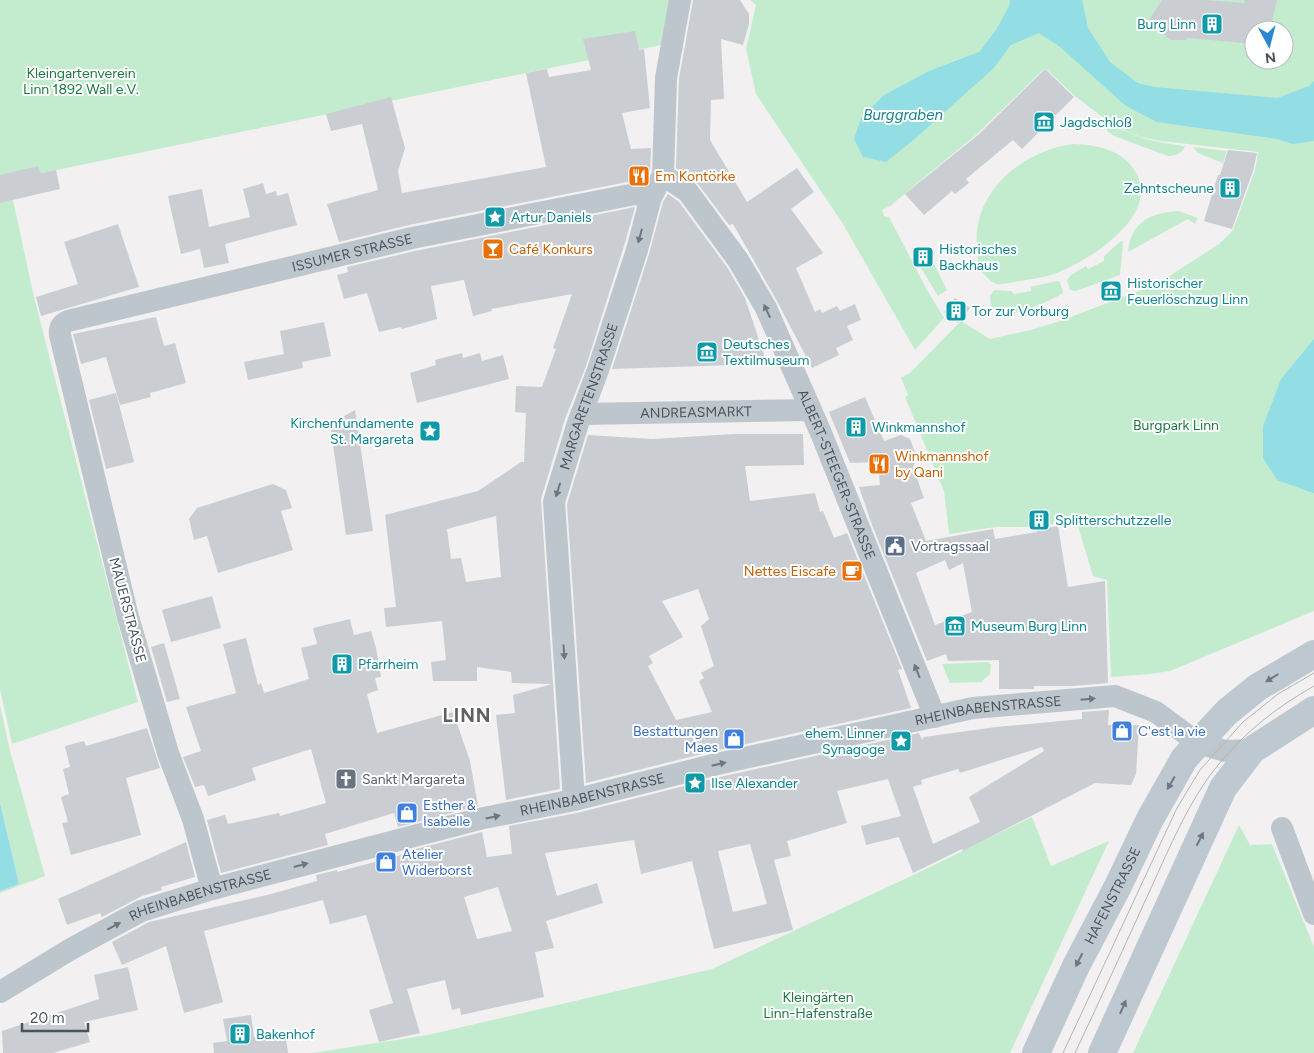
<svg xmlns="http://www.w3.org/2000/svg" width="1314" height="1053" font-family="Figtree,sans-serif">
	<style>
		.green { fill: #c3ecce; fill-rule: evenodd }
		.water { fill: #93dde5 }
		.building { fill: #caced2; fill-rule: evenodd }
		.lines { fill: none; stroke-linecap: round; stroke-linejoin: round }
		.minor { stroke: #bdc6cc; stroke-width: 22 }
		.secondary { stroke: #bdc8d0; stroke-width: 28 }
		.tram { stroke: #b3b6ba; stroke-width: 1 }
		.oneway { fill: #6c777e }
		.oneway2 { fill: #6c787f }
		.labels { text-anchor: middle; stroke-width: 4; stroke-linejoin: round; paint-order: stroke }
		.culture-label { font-size: 14px; fill: #0d838f; stroke: #fff; text-anchor: start }
		.park-label { font-size: 14px; fill: #1f7942; stroke: #fff }
		.food-label { font-size: 14px; fill: #c56008; stroke: #fff; text-anchor: start }
		.street-label { font-size: 14px; fill: #49555c; stroke: #fff }
		.service-label { font-size: 14px; fill: #4e5e75; stroke: #fff; text-anchor: start }
		.shop-label { font-size: 14px; fill: #366cbe; stroke: #fff; text-anchor: start }
		.worship-label { font-size: 14px; fill: #5b616d; stroke: #fff; text-anchor: start }
		.water-label { font-size: 15px; font-style: italic; fill: #17808b; stroke: #fff }
		.district-label { font-size: 19px; font-weight: bold; letter-spacing: 1px; fill: #5d6164; stroke: #fff }
	</style>
	<rect width="100%" height="100%" fill="#f2f0f0"/>
	<path class="green" d="M0,0H670L661,45L18,178L0,175Z
		M750,0H1314V611L1170,671L1150,674L1111,677L1107,580L1093,576L1076,520L1036,527H996L949,534L944,491L905,397L908,395L901,378L910,373L961,321L990,339L1031,330L1060,321L1157,284L1219,244L1233,230L1255,170L1258,152L1161,141L1141,137L1127,132L1101,116L1075,96L1045,68L977,134L890,206L882,210L884,216L889,217L927,290L944,318L915,350L843,224L756,94L746,49L756,5ZM1254,30H1284V60H1254Z
		M1105,122C1134,137 1153,142 1185,146C1182,154 1175,156 1168,156L1114,136L1107,131Z
		M1073,144C1096,145 1122,149 1135,171C1162,215 1091,259 1057,273C1046,277 1032,279 1020,281C1014,282 1004,285 997,284C991,282 983,275 981,269C978,262 977,254 977,247C972,192 1022,151 1073,144Z
		M1193,147L1227,151L1223,163L1198,153Z
		M13,200L34,297L138,702L12,744L0,689V203Z
		M1178,211L1198,218L1195,224L1188,219L1128,252C1131,222 1150,213 1178,211Z
		M1121,241L1123,242L1120,275L1076,291L1070,290L1067,280L1071,275L1086,266L1088,269L1104,261V256Z
		M933,262L947,290L938,296L921,268Z
		M1056,281L1060,282L1063,293C1052,300 1009,320 997,313C991,310 990,302 990,296L994,290L1011,291L1014,294L1031,291V287Z
		M988,662L991,665L990,674L981,682L950,683L942,664Z
		M0,705L9,747L45,876L0,893V891L19,884L0,803Z
		M1032,817L1051,866L1109,841L1010,1053H312L428,1035L712,969L924,870Z
		M1239,825L1250,845L1272,844L1314,947V1053H1133Z"/>
	<path class="water" d="M1010,0H1082L1088,28L1110,62L1138,83L1154,87L1277,98L1309,86L1314,81V141L1293,144L1277,139L1157,122L1126,106L1060,47L1039,33L1011,45L994,68L917,137L886,162L863,157L854,139L861,118L884,95L929,71L979,52L996,30L1009,6Z
		M1314,339V493H1313L1277,480L1263,458V426L1281,379Z
		M0,803L19,884L0,891Z"/>
	<path class="building" d="M693,0H740L749,14V24L743,45L721,39L724,99L711,100L710,140L747,202L797,168L814,192L791,209L823,253L796,268L815,312L820,309L822,313L837,306L840,311L855,304L861,320L847,326L853,340L836,348L839,355L812,368L777,301L733,224L729,225L698,184L676,168L679,79Z
		M1162,0H1206L1245,3L1244,0H1277L1270,30H1254V44L1189,38L1186,40H1170L1149,20Z
		M635,31L639,50L644,49L650,108L622,113L631,149L651,148L650,171L644,182L632,181L409,225L339,242L327,204L378,190L362,124L331,131L326,114L391,97L405,148L398,171L402,193L546,167L526,73L547,69L549,77L591,70L583,39Z
		M1045,69L1074,97L1022,149L1013,140L966,179L969,183L955,194L952,191L924,215L905,194L978,135Z
		M1228,150L1257,153L1253,171L1232,229L1204,221L1218,175H1220Z
		M38,166L41,173L56,170L60,189L0,203V175Z
		M263,183L266,194L276,191L277,196L288,193L297,225L225,244L229,263L204,268L200,249L181,254L168,196L202,189L209,227L250,217L243,189Z
		M668,194L679,202L727,267L745,298L767,364L612,369L649,254L663,202Z
		M635,207L624,246L586,366L565,419L541,499L560,789L506,800L496,715L515,713L513,695L552,684L512,683L511,672L477,667V681H433L431,662L446,660L442,621L386,627L384,608L396,607L385,515L478,491L521,462H524L526,413L515,412L516,386L542,387L556,349L553,348L572,294L491,309L492,311L473,316L464,280L431,286L437,319L402,329L401,327L379,332L367,293L344,299L337,275L348,272L347,267L415,251ZM496,516L501,577L466,582L461,558L451,559L447,529Z
		M118,224L139,287L41,316L36,297L78,284L64,242Z
		M955,298L970,308L958,323L944,312Z
		M156,317L164,346L175,343L186,383L150,393L151,397L120,405L106,357L81,364L73,334Z
		M324,322L331,356L302,362L303,368L248,380L244,362L284,354L280,331Z
		M462,353L463,358L480,353L482,361L503,355L509,379L417,403L410,373L436,365L435,360Z
		M116,393L134,462L106,469L89,400Z
		M865,397L884,441L901,435L910,439L917,458L913,467L924,498L911,503L926,541L993,529L995,539L1037,532V530L1058,526L1068,587L1105,581L1108,683L1073,686H1034V689H999V660L948,661L946,654L927,661L872,525L859,487L880,485L878,462L850,463L829,412ZM945,560L949,570L963,563L972,612L935,625L916,573Z
		M355,410L373,531L346,535L330,424Z
		M734,434H803L804,465L745,466L750,501L815,493L820,512L823,511L834,538L847,533L902,669L898,670L911,708L714,751L586,783L567,504L588,435L653,439ZM698,589L709,619L701,626L714,666L701,673L704,678L699,681L712,712L676,720L648,666L653,663L649,656L683,637L662,601Z
		M273,484L286,490L292,508L281,511L293,550L218,573L207,536L194,540L189,519L197,508Z
		M212,596L221,628L171,642L162,610Z
		M350,619L354,635L371,631L376,648L381,677L375,678L378,690L367,694L377,733L453,712L470,761L478,806L398,827L394,813L325,834L328,845L221,873L207,820L225,815L228,824L279,813L280,816L326,803L311,749L252,768L256,780L208,796L204,785L195,787L183,757L201,751L186,707L236,693L223,644L246,638L258,685L261,683L264,693L309,679L301,648L317,644L313,628Z
		M164,643L180,699L167,702L151,647Z
		M1109,710L1108,725H1139L1136,774L1131,785L1095,783L963,851L962,849L913,873L899,837L866,845L861,826L901,816L888,779L837,791L847,823L787,841L791,856L774,860L793,930L714,949L692,861L641,874L634,840L545,853L557,896L597,883L603,903L546,921L554,948L535,952L544,997L461,1015L460,1008L452,1010L445,980L407,989L420,1033L379,1042L369,1010L393,1003L366,915L330,924L323,900L204,931L223,1002L184,1013L166,946L122,965L112,942L149,922L271,894L317,881L316,875L337,870V872L405,854L404,852L482,832L487,857L512,854L509,826L577,813L720,777L919,733L922,740L924,737L996,727L1082,719V712ZM1042,747L1044,751L969,797L980,822L933,844L913,787L922,784L921,780L958,769L960,773ZM750,844L767,904L733,912L718,851ZM498,887L512,931L477,939L464,897Z
		M147,728L160,768L126,778L141,835L71,855L62,823L68,822L61,797L69,794L63,769L70,767L65,746L84,741L86,746Z
		M186,842L195,877L161,887L162,890L142,896L102,917L100,913L67,925L58,899Z
		M128,967L138,1010L84,1022L90,1042L53,1053H3L2,1031L99,999L94,975Z
		M251,1015L254,1037L285,1032L288,1053H214L213,1043L227,1041L223,1019Z"/>
	<g class="lines">
		<g class="minor">
			<path id="s1" d="M663,175L688,192L738,260L766,308L821,433L935,717"/>
			<path id="s2" d="M582,414L810,410"/>
			<path id="s3" d="M574,800L554,502L578,423L598,370L637,250L651,197L663,175L666,78L680,0"/>
			<path d="M1282,828L1314,914"/>
			<path id="s4" d="M212,889L193,819L168,753L128,617L60,335C59,327 61,324 68,321L412,238L635,194L651,197"/>
			<path id="s5" d="M0,992L71,949L141,911L212,889L479,819L574,800L717,764L973,708L1115,696L1156,712L1198,743L1225,751L1252,750"/>
		</g>
		<g class="secondary">
			<path id="s6" d="M1036,1053L1076,966L1118,886L1150,819L1184,759L1198,743L1227,712L1258,687L1314,654"/>
			<path d="M1102,1053L1223,788L1252,750L1314,710"/>
		</g>
		<path class="tram" d="M1063,1053L1177,808L1200,770L1243,722L1278,694L1314,673
			M1075,1053C1101,998 1126,943 1151,888C1170,847 1189,800 1218,765C1246,731 1277,707 1314,686"/>
	</g>
	<defs><path id="oneway-solid" d="M-6-.8H1V-3.2L6.5 0L1 3.2V.8H-6Z" transform="scale(1.25)"/></defs>
	<g class="oneway">
		<use href="#oneway-solid" transform="translate(640 236) rotate(105)"/>
		<use href="#oneway-solid" transform="translate(767 311) rotate(-115)"/>
		<use href="#oneway-solid" transform="translate(558 490) rotate(107)"/>
		<use href="#oneway-solid" transform="translate(564 652) rotate(86)"/>
		<use href="#oneway-solid" transform="translate(917 671) rotate(-112)"/>
		<use href="#oneway-solid" transform="translate(1088 699) rotate(-5)"/>
		<use href="#oneway-solid" transform="translate(719 764) rotate(-13)"/>
		<use href="#oneway-solid" transform="translate(493 817) rotate(-12)"/>
		<use href="#oneway-solid" transform="translate(301 865) rotate(-15)"/>
		<use href="#oneway-solid" transform="translate(114 926) rotate(-28)"/>
	</g>
	<g class="oneway2">
		<use href="#oneway-solid" transform="translate(1272 678) rotate(148)"/>
		<use href="#oneway-solid" transform="translate(1171 783) rotate(120)"/>
		<use href="#oneway-solid" transform="translate(1200 839) rotate(-63)"/>
		<use href="#oneway-solid" transform="translate(1079 960) rotate(117)"/>
		<use href="#oneway-solid" transform="translate(1123 1007) rotate(-66)"/>
	</g>
	<defs>
		<g id="building-square" transform="scale(1.125)"><rect x="-9" y="-9" width="18" height="18" rx="4" fill="#0f9aa8" stroke="#fff"/><path d="M-4-6H4V6H1V3H-1V6H-4ZM-2.5-4.3h1.7v1.8h-1.7ZM.8-4.3h1.7v1.8H.8ZM-2.5-1h1.7V.8h-1.7ZM.8-1h1.7V.8H.8Z" fill="#fff"/></g>
		<g id="museum-square" transform="scale(1.125)"><rect x="-9" y="-9" width="18" height="18" rx="4" fill="#0f9aa8" stroke="#fff"/><path d="M0-6L6-3V-2H-6V-3ZM-5-1h2V3h-2ZM-1-1h2V3h-2ZM3-1h2V3H3ZM-6 4H6V6H-6Z" fill="#fff"/></g>
		<g id="restaurant-square" transform="scale(1.125)"><rect x="-9" y="-9" width="18" height="18" rx="4" fill="#e8710a" stroke="#fff"/><path d="M-5-6h1v4h1v-4h1v4h1v-4h1v5L-1.5 .5V6h-2V.5L-5-1ZM5-6V6H3V1.5H1.5Q1.5-4 5-6Z" fill="#fff"/></g>
		<g id="sight-square" transform="scale(1.125)"><rect x="-9" y="-9" width="18" height="18" rx="4" fill="#0f9aa8" stroke="#fff"/><path d="M0-6L1.8-2.2L6-1.7L2.9 1.2L3.7 5.4L0 3.3L-3.7 5.4L-2.9 1.2L-6-1.7L-1.8-2.2Z" fill="#fff"/></g>
		<g id="bar-square" transform="scale(1.125)"><rect x="-9" y="-9" width="18" height="18" rx="4" fill="#e8710a" stroke="#fff"/><path d="M-6-5H6L.8 .8V4.5H3.5V6h-7V4.5H-.8V.8Z" fill="#fff"/></g>
		<g id="civic-square" transform="scale(1.125)"><rect x="-9" y="-9" width="18" height="18" rx="4" fill="#5c6f8a" stroke="#fff"/><path d="M-.6-6.5H3V-4.5H.6V-3L4-1V1h2V6H-6V1h2V-1L-.6-3ZM-1.2 2.5V6h2.4V2.5Z" fill="#fff"/></g>
		<g id="cafe-square" transform="scale(1.125)"><rect x="-9" y="-9" width="18" height="18" rx="4" fill="#e8710a" stroke="#fff"/><path d="M-5.5-4.5H6V0H3Q3 3.5 0 3.5H-2.5Q-5.5 3.5-5.5 0ZM3-3.2v2h1.7v-2ZM-6 4.5H4V6H-6Z" fill="#fff"/></g>
		<g id="shop-square" transform="scale(1.125)"><rect x="-9" y="-9" width="18" height="18" rx="4" fill="#3f7fe0" stroke="#fff"/><path d="M-5-2.5h2.3a2.7 3.5 0 0 1 5.4 0H5L5.5 6h-11ZM-1.5-2.5h3a1.5 2.3 0 0 0-3 0Z" fill="#fff"/></g>
		<g id="church-square" transform="scale(1.125)"><rect x="-9" y="-9" width="18" height="18" rx="4" fill="#6b7280" stroke="#fff"/><path d="M-1.2-6h2.4v3.5h3.3v2.4h-3.3V6h-2.4V-.1h-3.3v-2.4h3.3Z" fill="#fff"/></g>
	</defs>
	<g fill-rule="evenodd">
		<use href="#building-square" x="1212" y="24"/>
		<use href="#museum-square" x="1044" y="122"/>
		<use href="#restaurant-square" x="639" y="176"/>
		<use href="#building-square" x="1230" y="188"/>
		<use href="#sight-square" x="495" y="217"/>
		<use href="#bar-square" x="493" y="249"/>
		<use href="#building-square" x="923" y="257"/>
		<use href="#museum-square" x="1111" y="291"/>
		<use href="#building-square" x="956" y="311"/>
		<use href="#museum-square" x="707" y="352"/>
		<use href="#building-square" x="856" y="427"/>
		<use href="#sight-square" x="430" y="431"/>
		<use href="#restaurant-square" x="879" y="464"/>
		<use href="#building-square" x="1039" y="520"/>
		<use href="#civic-square" x="895" y="546"/>
		<use href="#cafe-square" x="852" y="571"/>
		<use href="#museum-square" x="955" y="626"/>
		<use href="#building-square" x="342" y="664"/>
		<use href="#shop-square" x="1122" y="731"/>
		<use href="#shop-square" x="734" y="739"/>
		<use href="#sight-square" x="901" y="741"/>
		<use href="#church-square" x="346" y="779"/>
		<use href="#sight-square" x="695" y="783"/>
		<use href="#shop-square" x="407" y="813"/>
		<use href="#shop-square" x="386" y="862"/>
		<use href="#building-square" x="240" y="1034"/>
	</g>
	<g class="labels">
		<g class="culture-label">
			<text x="1196" y="29" text-anchor="end">Burg Linn</text>
			<text x="1060" y="127">Jagdschloß</text>
			<text x="1214" y="193" text-anchor="end">Zehntscheune</text>
			<text x="511" y="222">Artur Daniels</text>
			<text x="939" y="254">Historisches<tspan x="939" dy="16">Backhaus</tspan></text>
			<text x="1127" y="288">Historischer<tspan x="1127" dy="16">Feuerlöschzug Linn</tspan></text>
			<text x="972" y="316">Tor zur Vorburg</text>
			<text x="723" y="349">Deutsches<tspan x="723" dy="16">Textilmuseum</tspan></text>
			<text x="414" y="428" text-anchor="end">Kirchenfundamente<tspan x="414" dy="16">St. Margareta</tspan></text>
			<text x="872" y="432">Winkmannshof</text>
			<text x="1055" y="525">Splitterschutzzelle</text>
			<text x="971" y="631">Museum Burg Linn</text>
			<text x="358" y="669">Pfarrheim</text>
			<text x="885" y="738" text-anchor="end">ehem. Linner<tspan x="885" dy="16">Synagoge</tspan></text>
			<text x="711" y="788">Ilse Alexander</text>
			<text x="256" y="1039">Bakenhof</text>
		</g>
		<g class="park-label">
			<text x="81" y="78">Kleingartenverein<tspan x="81" dy="16">Linn 1892 Wall e.V.</tspan></text>
			<text x="1176" y="430">Burgpark Linn</text>
			<text x="818" y="1002">Kleingärten<tspan x="818" dy="16">Linn-Hafenstraße</tspan></text>
		</g>
		<g class="food-label">
			<text x="655" y="181">Em Kontörke</text>
			<text x="509" y="254">Café Konkurs</text>
			<text x="895" y="461">Winkmannshof<tspan x="895" dy="16">by Qani</tspan></text>
			<text x="836" y="576" text-anchor="end">Nettes Eiscafe</text>
		</g>
		<g class="street-label">
			<text dy="5" stroke="none"><textPath href="#s4" startOffset="885">ISSUMER STRASSE</textPath></text>
			<text dy="5" stroke="none"><textPath href="#s3" startOffset="410">MARGARETENSTRASSE</textPath></text>
			<text dy="5" stroke="none"><textPath href="#s2" startOffset="114">ANDREASMARKT</textPath></text>
			<text dy="5" stroke="none"><textPath href="#s1" startOffset="351">ALBERT-STEEGER-STRASSE</textPath></text>
			<text transform="translate(128 610) rotate(75)" y="5">MAUERSTRASSE</text>
			<text dy="5" stroke="none"><textPath href="#s5" startOffset="1034">RHEINBABENSTRASSE</textPath></text>
			<text dy="5" stroke="none"><textPath href="#s5" startOffset="629">RHEINBABENSTRASSE</textPath></text>
			<text dy="5" stroke="none"><textPath href="#s6" startOffset="175">HAFENSTRASSE</textPath></text>
			<text dy="5" stroke="none"><textPath href="#s5" startOffset="224">RHEINBABENSTRASSE</textPath></text>
		</g>
		<g class="service-label">
			<text x="911" y="551">Vortragssaal</text>
		</g>
		<g class="shop-label">
			<text x="718" y="736" text-anchor="end">Bestattungen<tspan x="718" dy="16">Maes</tspan></text>
			<text x="1138" y="736">C'est la vie</text>
			<text x="423" y="810">Esther &amp;<tspan x="423" dy="16">Isabelle</tspan></text>
			<text x="402" y="859">Atelier<tspan x="402" dy="16">Widerborst</tspan></text>
		</g>
		<g class="worship-label">
			<text x="362" y="784">Sankt Margareta</text>
		</g>
		<g class="water-label">
			<text x="903" y="120">Burggraben</text>
		</g>
		<g class="district-label">
			<text x="467" y="722">LINN</text>
		</g>
	</g>
	<g transform="translate(1269 45) rotate(173)"><circle r="24" fill="#ffffff" stroke="#b6bbbe"/>
	<path d="M0-4L9 19L0 12L-9 19Z" fill="#2886d5"/>
	<text y="-8" font-size="14" font-weight="bold" text-anchor="middle" fill="#49555c">N</text>
	</g>
	<path d="M22 1023v8h66v-8" fill="none" stroke="#49555c" stroke-width="2.5"/>
	<text x="30" y="1023" font-size="15" fill="#49555c" stroke="#ffffff" stroke-width="4" paint-order="stroke">20 m</text>
</svg>
